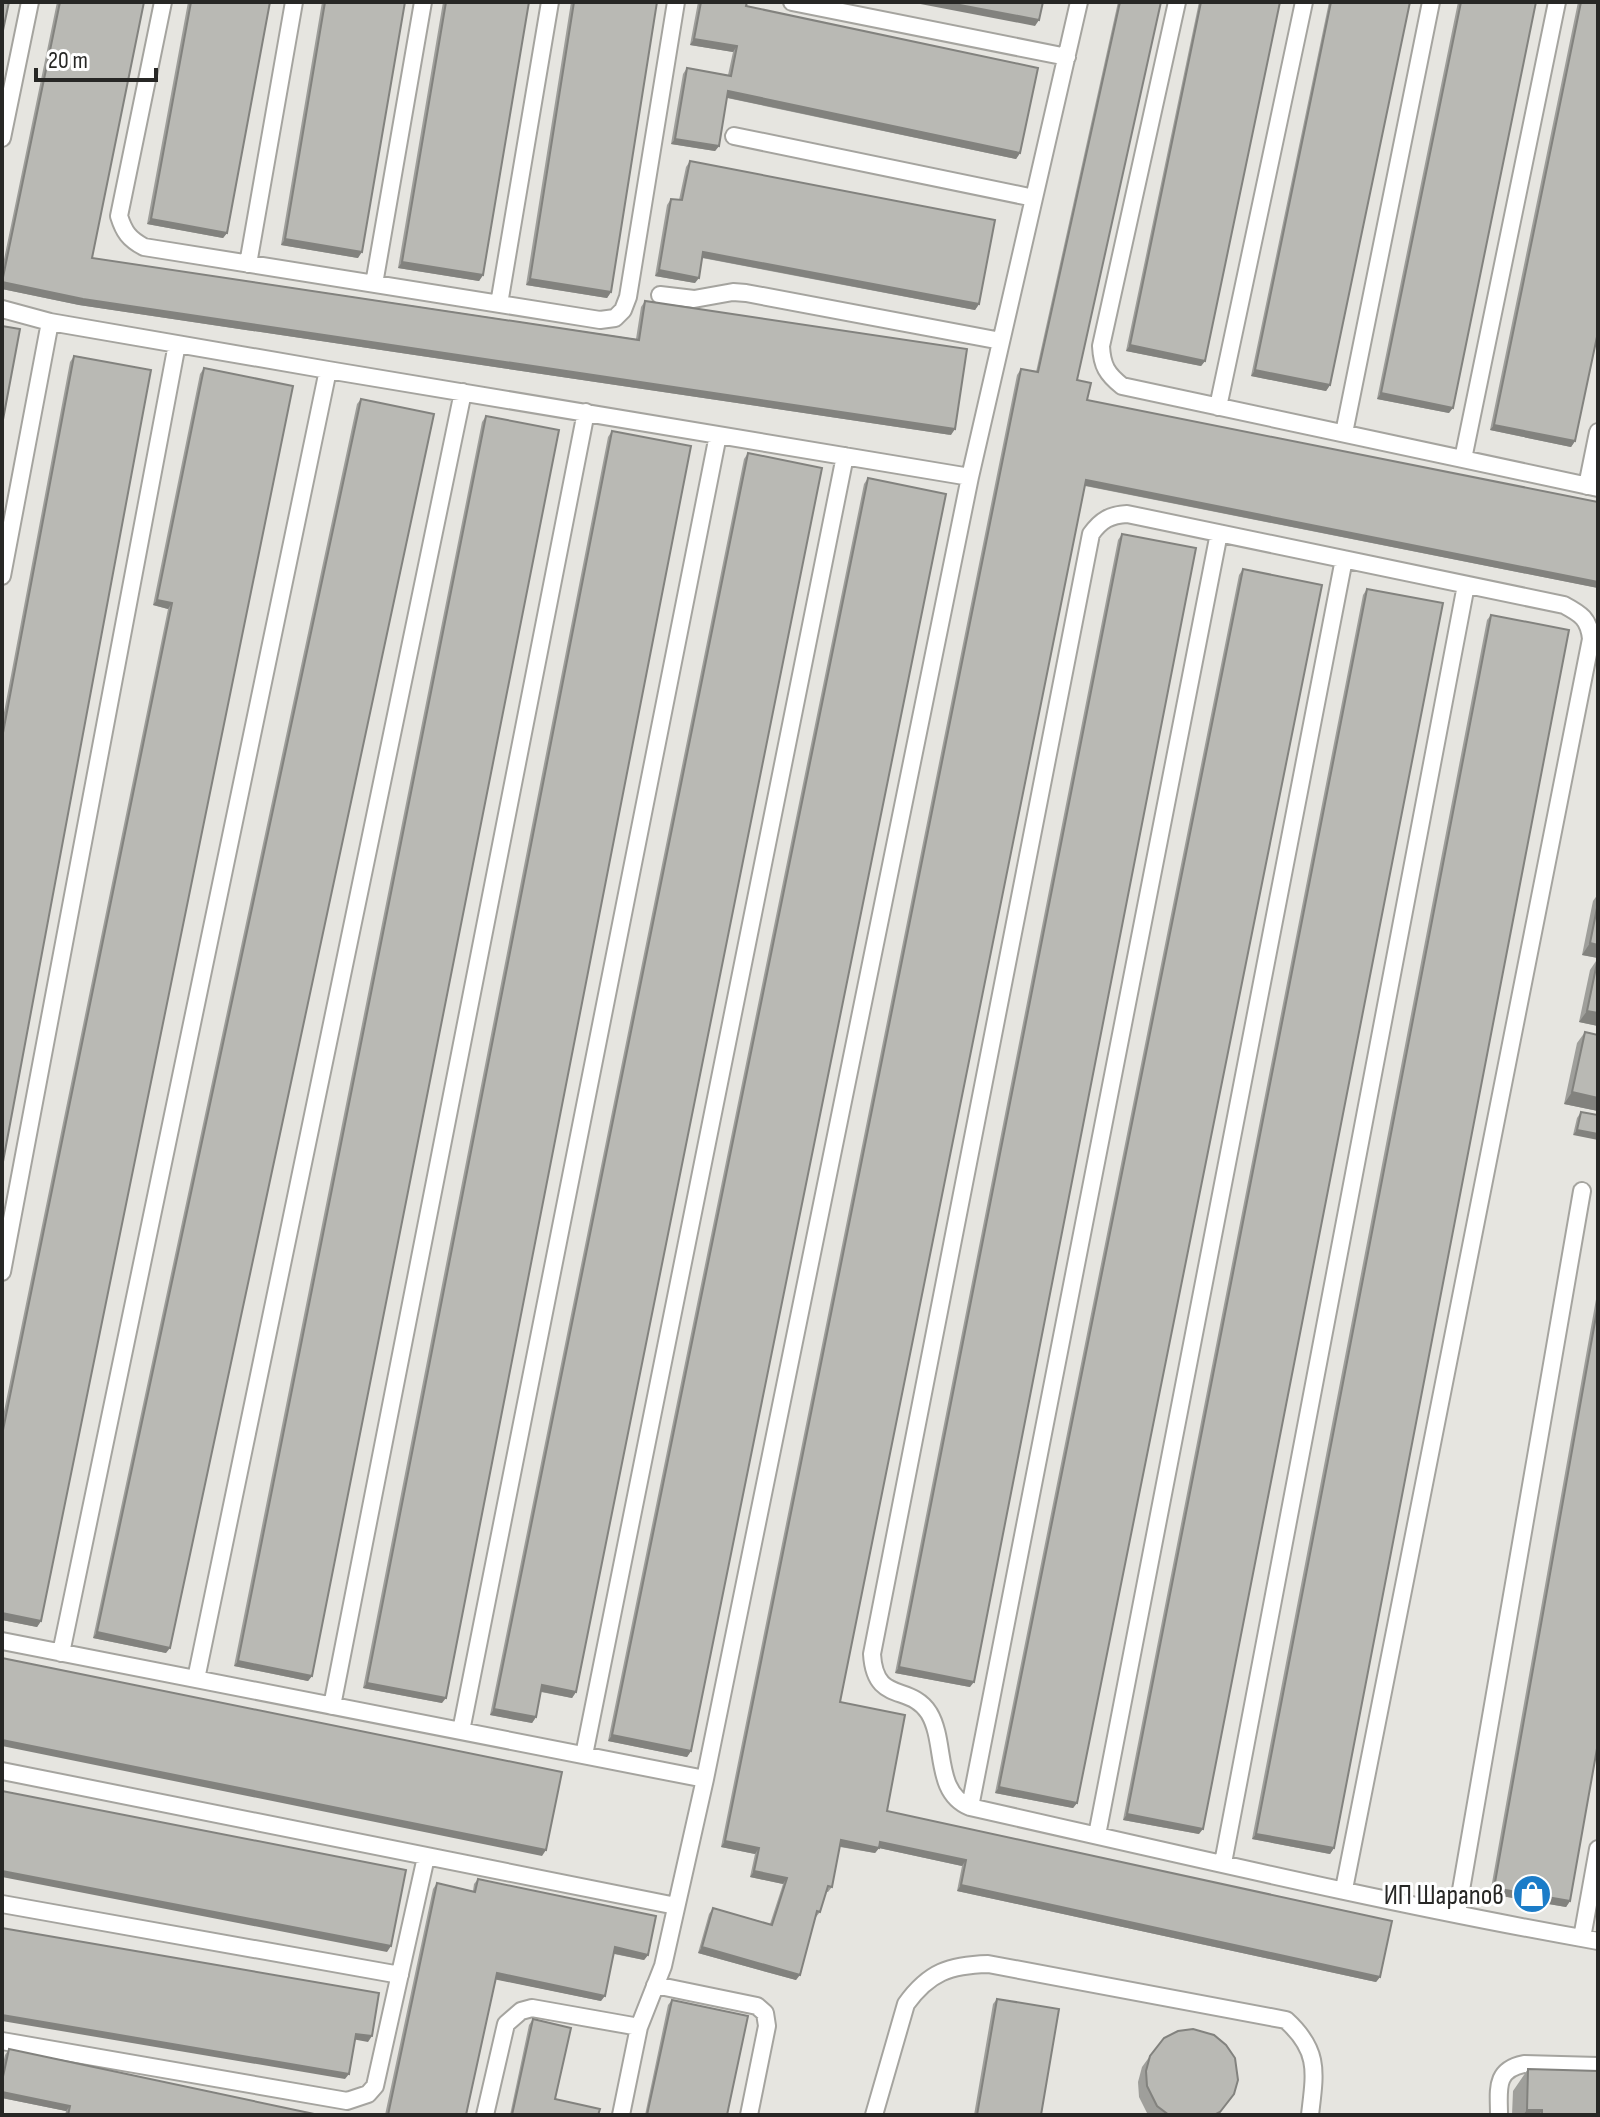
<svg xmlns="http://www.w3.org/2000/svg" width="1600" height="2117" font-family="'Sofia Sans Condensed',sans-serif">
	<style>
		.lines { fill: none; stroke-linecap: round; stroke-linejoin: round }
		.lane-casing { stroke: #a5a49f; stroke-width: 20 }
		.lane { stroke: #fff; stroke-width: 16 }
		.wall { fill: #9f9f9b }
		.shaded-wall { fill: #82827e }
		.building { fill: #b9b9b4; stroke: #82827e; stroke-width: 2 }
		.labels { text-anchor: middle; stroke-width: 6; stroke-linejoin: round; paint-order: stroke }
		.poi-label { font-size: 28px; fill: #272725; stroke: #fff; text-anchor: end }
	</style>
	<rect width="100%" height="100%" fill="#e6e5e0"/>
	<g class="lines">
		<g class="lane-casing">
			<path id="lane" d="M163,2L119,216C124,232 129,239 144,247L600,320L615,318L623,310L628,297L676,2
				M792,2L1067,57
				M1177,2L1101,346C1102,366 1107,374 1122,386L1598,488
				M734,136L1034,198
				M2,138L30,2
				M248,264L294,2
				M374,284L423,2
				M660,295L694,299L733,292L746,293L1001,341
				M499,304L550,2
				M2,309L50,322L328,370L970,477
				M1218,407L1304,2
				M1344,433L1431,2
				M1463,459L1557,2
				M1587,486L1598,432
				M2,576L50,322
				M2,1272L177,344
				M2,1641L705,1779
				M61,1653L328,370
				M196,1679L463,392
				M332,1706L586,412
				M461,1731L718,435
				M584,1755L845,456
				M2,1771L676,1906
				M970,1807L1219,533
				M1097,1835L1344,559
				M1223,1863L1466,585
				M1344,1889L1591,639C1589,619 1581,614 1564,605L1127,514C1110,515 1101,520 1091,534L872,1654C875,1705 910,1683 929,1713C947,1743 933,1792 970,1807C1179,1854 1388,1904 1598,1941
				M2,1904L400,1975
				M1457,1913L1582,1191
				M1582,1938L1598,1849
				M655,1985L757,2006L765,2013L767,2026L749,2115
				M2,2041L347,2101L368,2094L375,2086L426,1857
				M485,2115L506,2024L521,2011L532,2008L639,2027
				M621,2115L639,2027L663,1966L705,1779L970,477L1079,2
				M874,2115L906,2004C929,1972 950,1965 988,1964L1286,2020C1320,2051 1315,2072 1310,2115
				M1499,2115C1499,2090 1494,2070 1524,2064L1598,2066"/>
		</g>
		<use href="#lane" class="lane"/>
	</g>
	<path class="wall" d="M57,2H144L92,258L636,339L641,307L645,301L951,435L79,305L2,289V269Z
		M188,2H270L227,233L223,238L147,224Z
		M322,2H405L358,258L281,245Z
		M443,2H529L483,275L479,281L398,268Z
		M571,2H657L611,292L607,298L526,285Z
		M698,2H747L746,6L1020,153L1016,159L727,98L719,146L715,151L671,144L683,74L687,68L728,75L733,52L690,45Z
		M1118,2H1161L1077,380L1087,400L1598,502V588L1085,486L840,1702L887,1811L1380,1977L1376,1982L957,1891L962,1866L879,1848L875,1853L840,1847L832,1887L828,1892H826L820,1912L816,1917L796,1980L698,1953L709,1914L713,1908L770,1924L783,1884L750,1877L755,1854L721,1847L1017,375L1021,369L1036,372Z
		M1199,2H1280L1205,361L1201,366L1126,351Z
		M1329,2H1410L1330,385L1326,391L1251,376Z
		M1458,2H1536L1449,413L1377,399Z
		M1578,2H1598L1575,441L1571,447L1490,430Z
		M690,161L979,304L975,310L702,258L695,283L655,276L667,205L671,199L679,200L686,167Z
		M74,356L2,1167V723L70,362Z
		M204,368L41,1621L37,1627L2,1620V1421L168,609L153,605L200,374Z
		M361,399L166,1653L93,1638L357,404Z
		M486,416L312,1676L308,1681L234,1666L482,422Z
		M612,431L442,1703L363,1688L608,437Z
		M748,453L576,1692L572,1698L541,1692L536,1717L532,1723L490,1715L744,459Z
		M868,478L691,1751L687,1757L608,1741L864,484Z
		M1122,534L970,1687L895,1673L1118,540Z
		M1243,569L1077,1803L1073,1808L995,1793L1239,575Z
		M1367,589L1199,1834L1123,1820L1363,595Z
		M1491,615L1334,1848L1330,1854L1252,1839L1487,620Z
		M1598,894V958L1582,955L1593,901Z
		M1598,958V1026L1579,1022L1590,970Z
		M1585,1032L1598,1035V1111L1564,1104L1577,1043Z
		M1581,1112L1598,1115L1573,1135L1577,1118Z
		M1598,1288V1743L1570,1901L1566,1907L1490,1894Z
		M478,1879L648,1955L644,1960L614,1954L601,2001L496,1979L466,2115H385L433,1889L437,1883L473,1891L474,1884Z
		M997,1999L1041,2115H974L993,2004Z
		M672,2000L727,2115H645L668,2005Z
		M533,2019L555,2099L598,2115H510L529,2025Z
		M9,2049L319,2115H65L66,2111L2,2098V2068L5,2055Z
		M1150,2056L1234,2094L1218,2115H1148L1139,2097L1138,2082L1142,2067Z
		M1528,2069L1598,2115H1512L1513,2091Z"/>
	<path class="shaded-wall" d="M910,2H944L1039,20L1035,26Z
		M694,39L737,46L733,52L690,45Z
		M728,91L1020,153L1016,159L724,97Z
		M675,139L719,146L715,151L671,144Z
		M151,219L227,233L223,238L147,224Z
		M285,239L362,252L358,258L281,245Z
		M703,252L979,304L975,310L699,257Z
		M402,262L483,275L479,281L398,268Z
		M659,270L699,278L695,283L655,276Z
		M530,279L611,292L607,298L526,285Z
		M2,282L955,429L951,435L79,305L2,289Z
		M1130,345L1205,361L1201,366L1126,351Z
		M1255,370L1330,385L1326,391L1251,376Z
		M1381,393L1453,408L1449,413L1377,399Z
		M1494,425L1575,441L1571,447L1490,430Z
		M1086,480L1598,582V588L1082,485Z
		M157,600L172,603L168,609L153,605Z
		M1590,943L1598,945V958L1582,955Z
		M1587,1011L1598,1013V1026L1579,1022Z
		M1572,1092L1598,1098V1111L1564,1104Z
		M1577,1130L1598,1134V1140L1573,1135Z
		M2,1613L41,1621L37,1627L2,1620Z
		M97,1632L170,1648L166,1653L93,1638Z
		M238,1661L312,1676L308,1681L234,1666Z
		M899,1667L974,1682L970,1687L895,1673Z
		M367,1683L446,1698L442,1703L363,1688Z
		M542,1685L576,1692L572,1698L538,1691Z
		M494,1709L536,1717L532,1723L490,1715Z
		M612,1735L691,1751L687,1757L608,1741Z
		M2,1740L546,1850L542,1856L2,1746Z
		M999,1787L1077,1803L1073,1808L995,1793Z
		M1127,1814L1203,1829L1199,1834L1123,1820Z
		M1256,1834L1334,1848L1330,1854L1252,1839Z
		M841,1840L880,1842L966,1860L962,1866L879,1848L875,1853L837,1846Z
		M725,1841L759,1848L755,1854L721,1847Z
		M2,1871L391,1946L387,1952L2,1877Z
		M754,1871L787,1878L783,1884L750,1877Z
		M961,1885L1380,1977L1376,1982L957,1891Z
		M1494,1888L1570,1901L1566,1907L1490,1894Z
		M615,1947L648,1955L644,1960L611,1953Z
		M702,1947L800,1975L796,1980L698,1953Z
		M497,1973L605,1996L601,2001L493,1979Z
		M2,2015L349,2074L345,2079L2,2021Z
		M356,2034L372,2036L368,2042L352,2039Z
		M2,2092L70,2106L66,2111L2,2098Z
		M1527,2110H1542L1539,2115H1523Z"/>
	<path class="building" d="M2,2H9L2,35Z
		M60,2H144L92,258L639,340L645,301L967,349L955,429L83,299L2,282Z
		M191,2H270L227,233L151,219Z
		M325,2H405L362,252L285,239Z
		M446,2H529L483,275L402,262Z
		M574,2H657L611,292L530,279Z
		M701,2H747L746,6L1038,68L1020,153L728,91L719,146L675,139L687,68L731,76L737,46L694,39Z
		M944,2H1043L1039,20Z
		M1120,2H1161L1077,380L1091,383L1087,400L1598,502V582L1086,480L840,1702L905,1715L887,1811L1392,1921L1380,1977L961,1885L966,1860L880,1842L879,1848L841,1840L832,1887L828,1886L820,1912L817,1911L800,1975L702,1947L713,1908L772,1925L787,1878L754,1871L759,1848L725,1841L1021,369L1038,372Z
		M1201,2H1280L1205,361L1130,345Z
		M1331,2H1410L1330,385L1255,370Z
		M1461,2H1536L1453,408L1381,393Z
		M1581,2H1598V332L1575,441L1494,425Z
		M690,161L995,220L979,304L703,252L699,278L659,270L671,199L682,200Z
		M2,326L20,329L2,425Z
		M74,356L151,370L2,1167V738Z
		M204,368L293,386L41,1621L2,1613V1435L172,603L157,600Z
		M361,399L434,414L170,1648L97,1632Z
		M486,416L559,430L312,1676L238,1661Z
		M612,431L691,446L446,1698L367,1683Z
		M748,453L822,468L576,1692L542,1685L536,1717L494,1709Z
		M868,478L946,494L691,1751L612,1735Z
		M1122,534L1196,548L974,1682L899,1667Z
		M1243,569L1322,585L1077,1803L999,1787Z
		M1367,589L1443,603L1203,1829L1127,1814Z
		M1491,615L1569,630L1334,1848L1256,1834Z
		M1598,903V945L1590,943Z
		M1598,958V1013L1587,1011Z
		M1585,1032L1598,1035V1098L1572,1092Z
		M1581,1112L1598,1115V1134L1577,1130Z
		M1598,1305V1743L1570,1901L1494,1888Z
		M2,1658L562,1772L546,1850L2,1740Z
		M2,1791L406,1870L391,1946L2,1871Z
		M478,1879L656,1916L648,1955L615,1947L605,1996L497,1973L466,2115H388L437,1883L475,1892Z
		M2,1928L379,1993L372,2036L356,2034L349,2074L2,2015Z
		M997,1999L1059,2009L1041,2115H977Z
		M672,2000L748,2016L727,2115H647Z
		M533,2019L571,2028L555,2099L600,2109L598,2115H512Z
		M1193,2029L1214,2035L1226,2045L1235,2058L1238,2080L1234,2094L1220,2112L1214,2115H1169L1157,2106L1147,2086L1146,2071L1150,2056L1164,2038L1178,2031Z
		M9,2049L319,2115H68L70,2106L2,2092V2081Z
		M1528,2069L1598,2071V2115H1542V2110H1527Z"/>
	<defs>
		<g id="shop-disc" transform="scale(2)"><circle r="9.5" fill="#1b7cc8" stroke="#fff"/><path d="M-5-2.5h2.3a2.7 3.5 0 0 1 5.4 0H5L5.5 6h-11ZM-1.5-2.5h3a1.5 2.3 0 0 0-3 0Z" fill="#fff"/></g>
	</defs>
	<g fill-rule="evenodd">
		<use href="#shop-disc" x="1532" y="1894"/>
	</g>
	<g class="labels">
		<g class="poi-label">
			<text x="1504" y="1904">ИП Шарапов</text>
		</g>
	</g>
	<rect width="1600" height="2117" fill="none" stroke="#272725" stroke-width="8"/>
	<path d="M36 68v12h120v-12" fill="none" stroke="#272725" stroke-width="4"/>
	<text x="48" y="68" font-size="24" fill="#272725" stroke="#ffffff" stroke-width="6" paint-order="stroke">20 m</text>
</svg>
